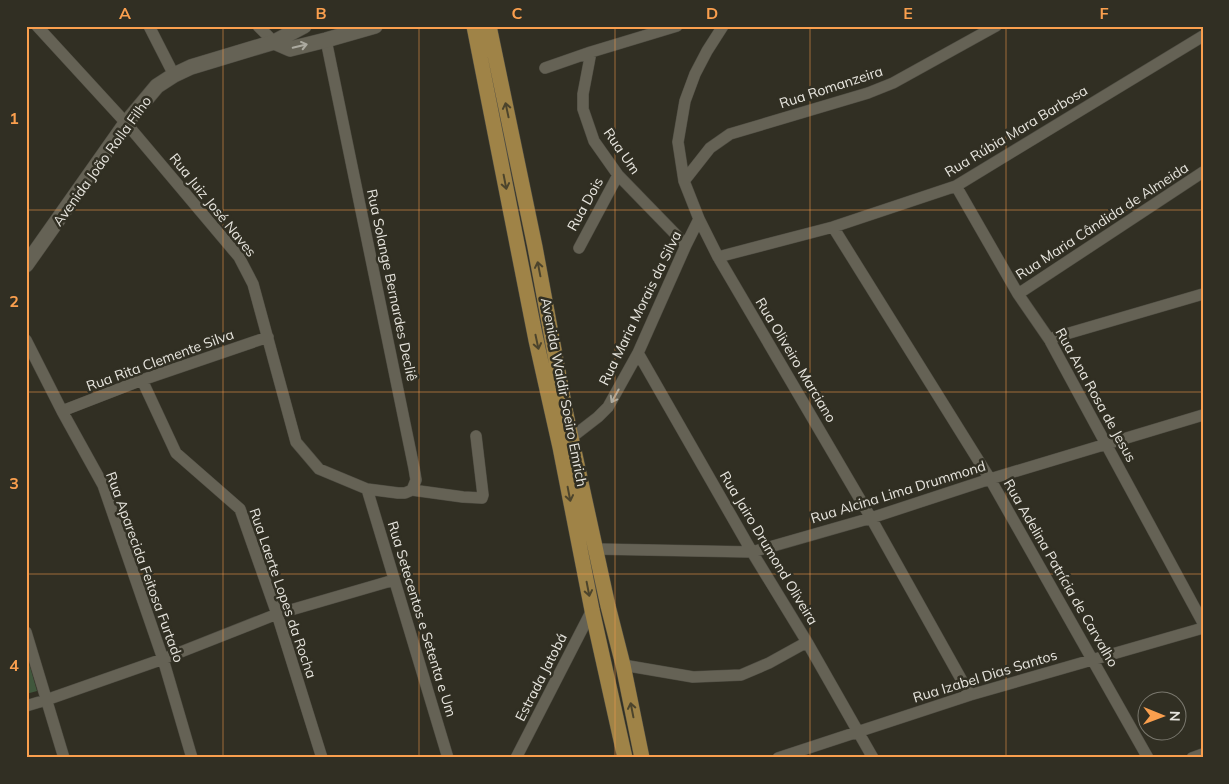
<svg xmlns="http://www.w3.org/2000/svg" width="1229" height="784" font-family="Mulish,sans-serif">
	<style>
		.green { fill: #40573c }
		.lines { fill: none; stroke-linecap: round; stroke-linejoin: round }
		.street-casing { stroke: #4f4d43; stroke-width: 12 }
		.secondary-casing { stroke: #4f4d43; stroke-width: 16 }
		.primary-casing { stroke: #4f4d43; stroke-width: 16 }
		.street { stroke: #656255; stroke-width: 11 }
		.secondary { stroke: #656255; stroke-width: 15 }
		.primary { stroke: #9f8347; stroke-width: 15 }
		.oneway { stroke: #acaaa0 }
		.oneway2 { stroke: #4c442c }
		.grid { fill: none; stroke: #fa9f4e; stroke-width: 1; stroke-opacity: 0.55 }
		.labels { text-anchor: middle; stroke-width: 5; stroke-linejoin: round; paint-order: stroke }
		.street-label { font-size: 14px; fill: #e7e5de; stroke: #312f23 }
		.neatline { fill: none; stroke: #fa9f4e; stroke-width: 2 }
		.grid-label { font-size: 16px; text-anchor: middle; font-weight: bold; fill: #fa9f4e }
	</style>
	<rect width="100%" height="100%" fill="#312f23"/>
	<path class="green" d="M26,653L37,691L26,694Z"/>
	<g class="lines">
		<g class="street-casing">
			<path id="street" d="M37,26L126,123L239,257L253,284L296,442L319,469L367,489L398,493H405L412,490L416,480L414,468L326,40
				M149,26L174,75
				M258,26L274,42
				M723,26L707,51L695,74L685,101L678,142L684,181L699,219L718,257L871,518L970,695
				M591,52L583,94V109L594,141L618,175L686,245
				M545,68L591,52L677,26
				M684,181L710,148L730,134L868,93L893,83L996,26
				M956,186L1018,294L1049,339L1203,623
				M833,227L990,479L1148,758
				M579,248L618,175
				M718,257L833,227L956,186L1203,36
				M1018,294L1203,172
				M1049,339L1203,294
				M26,340L62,411L103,485L163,659L192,758
				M638,353L752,552L807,642L873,758
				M142,380L176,453L240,509L277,614L322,758
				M62,411L142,380L268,337
				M567,441L598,417L608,407L638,353L686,245L699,219
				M367,489L448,758
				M412,490L463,497L482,498L483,495L476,436
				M596,549L752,552L871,518L990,479L1203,415
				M26,632L64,758
				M623,665L693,677L741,675L769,663L807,642
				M26,706L46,700L163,659L277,614L394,580
				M516,758L592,610
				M778,758L970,695L1203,628
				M1192,758L1203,754"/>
		</g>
		<g class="secondary-casing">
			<path id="secondary" d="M274,42L290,49L326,40L375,26
				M26,265L126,123L157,86L174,75L191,67L274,42L304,26"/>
		</g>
		<g class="primary-casing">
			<path id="primary" d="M474,26L536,340L560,447L592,610L625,758
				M489,26L535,247L566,414L608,606L623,665L642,758"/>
		</g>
		<use href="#street" class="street"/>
		<use href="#secondary" class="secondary"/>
		<use href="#primary" class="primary"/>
	</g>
	<defs><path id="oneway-shaft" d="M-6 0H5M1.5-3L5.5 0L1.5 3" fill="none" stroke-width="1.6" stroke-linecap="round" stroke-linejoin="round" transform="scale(1.25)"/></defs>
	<g class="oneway">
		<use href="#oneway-shaft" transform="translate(300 46) rotate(-13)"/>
		<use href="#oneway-shaft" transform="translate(615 396) rotate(119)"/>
	</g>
	<g class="oneway2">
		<use href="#oneway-shaft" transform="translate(507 110) rotate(-102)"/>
		<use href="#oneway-shaft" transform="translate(505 182) rotate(79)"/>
		<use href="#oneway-shaft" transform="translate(539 269) rotate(-101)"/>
		<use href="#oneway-shaft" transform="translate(537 342) rotate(78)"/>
		<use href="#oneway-shaft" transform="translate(569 494) rotate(79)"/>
		<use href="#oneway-shaft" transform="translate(588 589) rotate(79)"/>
		<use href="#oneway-shaft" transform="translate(632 710) rotate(-101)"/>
	</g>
	<path class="grid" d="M223,26V758M419,26V758M615,26V758M810,26V758M1006,26V758M26,210H1203M26,392H1203M26,574H1203"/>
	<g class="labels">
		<g class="street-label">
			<text transform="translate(831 87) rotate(-18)" y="5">Rua Romanzeira</text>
			<text transform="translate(1016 131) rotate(-31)" y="5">Rua Rúbia Mara Barbosa</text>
			<text transform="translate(622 151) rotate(55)" y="5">Rua Um</text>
			<text transform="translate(102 161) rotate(-54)" y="5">Avenida João Rolla Filho</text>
			<text transform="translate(585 204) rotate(-61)" y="5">Rua Dois</text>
			<text transform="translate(213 205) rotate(51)" y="5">Rua Juiz José Naves</text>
			<text transform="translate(1102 221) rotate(-33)" y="5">Rua Maria Cândida de Almeida</text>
			<text transform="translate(392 285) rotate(78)" y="5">Rua Solange Bernardes Decliê</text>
			<text transform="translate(640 308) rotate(-64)" y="5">Rua Maria Morais da Silva</text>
			<text transform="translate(160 360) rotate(-20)" y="5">Rua Rita Clemente Silva</text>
			<text transform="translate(796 360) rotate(59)" y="5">Rua Oliveiro Marciano</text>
			<text transform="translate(564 392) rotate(79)" y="5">Avenida Waldir Soeiro Emrich</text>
			<text transform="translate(1096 395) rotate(61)" y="5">Rua Ana Rosa de Jesus</text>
			<text transform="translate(898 492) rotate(-17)" y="5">Rua Alcina Lima Drummond</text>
			<text transform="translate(769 548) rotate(59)" y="5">Rua Jairo Drumond Oliveira</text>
			<text transform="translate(145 567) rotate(70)" y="5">Rua Aparecida Feitosa Furtado</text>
			<text transform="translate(1061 573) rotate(60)" y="5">Rua Adelina Patrícia de Carvalho</text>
			<text transform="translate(283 593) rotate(71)" y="5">Rua Laerte Lopes da Rocha</text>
			<text transform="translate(422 619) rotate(73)" y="5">Rua Setecentos e Setenta e Um</text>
			<text transform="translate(985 676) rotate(-17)" y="5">Rua Izabel Dias Santos</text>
			<text transform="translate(541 677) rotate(-63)" y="5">Estrada Jatobá</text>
		</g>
	</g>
	<rect width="1229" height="784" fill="none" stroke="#312f23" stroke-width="55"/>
	<g transform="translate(1162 716) rotate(91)"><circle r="24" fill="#312f23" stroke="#7a786e"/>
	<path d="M0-4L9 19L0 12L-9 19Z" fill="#fa9f4e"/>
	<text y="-8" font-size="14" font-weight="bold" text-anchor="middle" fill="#e7e5de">N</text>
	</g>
	<rect x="28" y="28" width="1174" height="728" class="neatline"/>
	<g class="grid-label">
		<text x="125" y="19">A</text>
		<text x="321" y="19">B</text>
		<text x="517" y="19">C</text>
		<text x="712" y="19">D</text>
		<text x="908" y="19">E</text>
		<text x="1104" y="19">F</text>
		<text x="14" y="124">1</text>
		<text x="14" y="307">2</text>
		<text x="14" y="489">3</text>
		<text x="14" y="671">4</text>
	</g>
</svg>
